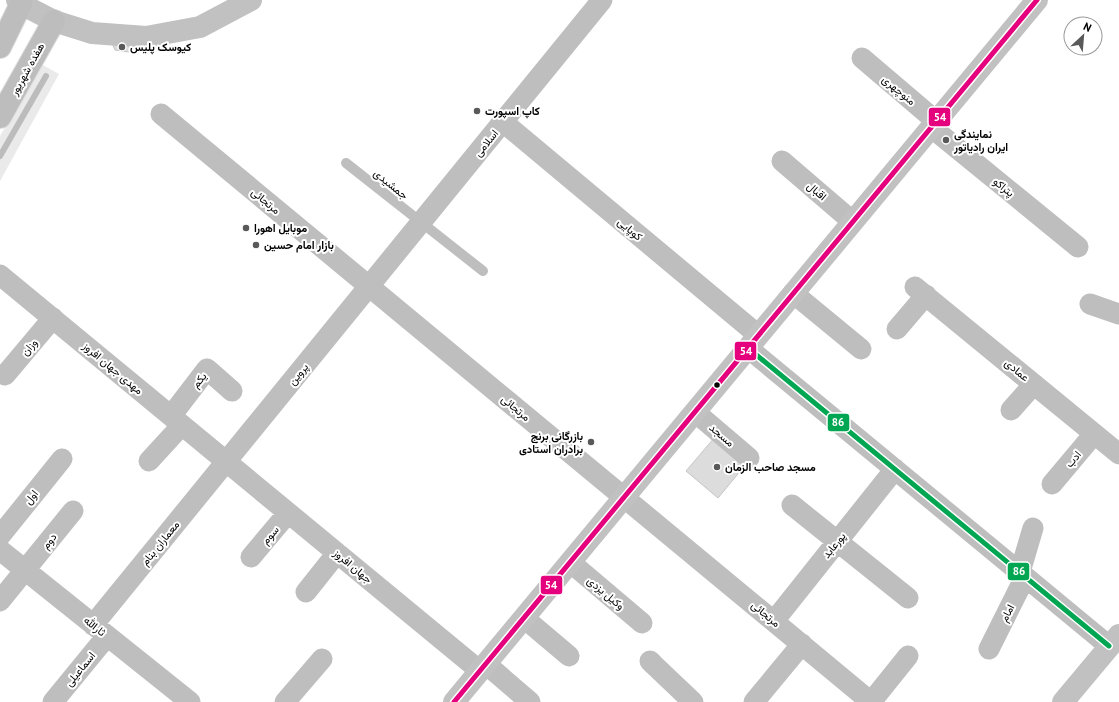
<svg xmlns="http://www.w3.org/2000/svg" width="1119" height="702" font-family="'PT Sans',Vazirmatn,sans-serif">
	<style>
		.green { fill: #eaeaea }
		.lines { fill: none; stroke-linecap: round; stroke-linejoin: round }
		.stream { stroke: #bcbcbc; stroke-width: 6 }
		.building { fill: #dcdcdc; stroke: #c5c5c5 }
		.primary-casing { stroke: #dbdbdb; stroke-width: 24 }
		.service { stroke: #bebebe; stroke-width: 10 }
		.minor { stroke: #bebebe; stroke-width: 21 }
		.secondary { stroke: #c1c1c1; stroke-width: 22 }
		.primary { stroke: #bdbdbd; stroke-width: 22 }
		.bus-1-casing { stroke: #fff; stroke-width: 8 }
		.bus-2-casing { stroke: #fff; stroke-width: 8 }
		.bus-1 { stroke: #00a651; stroke-width: 5 }
		.bus-2 { stroke: #e5007d; stroke-width: 5 }
		.poi-dot { fill: #595959; stroke: #fff; stroke-width: 1.5 }
		.bus-dot { fill: #000; stroke: #fff; stroke-width: 1.5 }
		.labels { text-anchor: middle; stroke-width: 4; stroke-linejoin: round; paint-order: stroke }
		.poi-label { font-size: 11px; font-weight: bold; fill: #000; stroke: #fff; text-anchor: start }
		.street-label { font-size: 11px; fill: #000; stroke: #fff }
		.line-badge { stroke: #fff; stroke-width: 1.5 }
		.badge-label { font-size: 11px; text-anchor: middle; font-weight: bold; fill: #fff }
	</style>
	<rect width="100%" height="100%" fill="#fff"/>
	<path class="green" d="M41,64L59,74L0,181V136Z"/>
	<g class="lines">
		<path class="stream" d="M0,156L46,76"/>
	</g>
	<path class="building" d="M112,43L132,44L129,52L115,50Z
		M715,437L747,463L718,498L686,471Z"/>
	<g class="lines">
		<g class="primary-casing">
			<path id="primary" d="M0,47L21,4
				M0,117L54,21"/>
		</g>
		<path class="service" d="M346,163L483,271"/>
		<path class="minor" d="M862,58L936,121
			M161,114L871,702
			M503,122L758,335
			M931,127L1078,247
			M782,161L853,222
			M0,275L480,671
			M915,287L1119,454
			M793,293L861,349
			M1090,304L1119,314
			M897,329L926,295
			M748,348L1109,646
			M5,375L53,318
			M1011,410L1034,384
			M695,412L749,458
			M171,416L207,369L232,391
			M149,461L182,425
			M1052,484L1094,434
			M792,505L908,598
			M0,536L62,459
			M0,550L190,702
			M251,557L288,513
			M570,562L642,623
			M1020,572L1033,528
			M306,592L337,553
			M0,601L73,511
			M524,618L569,656
			M774,621L895,469
			M93,625L602,0
			M989,649L1025,577
			M650,661L654,665L693,702
			M486,664L530,702
			M53,702L107,636
			M285,702L322,659
			M754,702L802,644
			M871,702L908,656"/>
		<path class="secondary" d="M17,0L21,4L54,21L92,33L146,37L200,27L251,0
			M454,702L1037,0
			M1063,702L1119,635"/>
		<use href="#primary" class="primary"/>
		<g class="bus-1-casing">
			<path id="bus-1" d="M748,348L1109,646"/>
		</g>
		<g class="bus-2-casing">
			<path id="bus-2" d="M454,702L1037,0"/>
		</g>
		<use href="#bus-1" class="bus-1"/>
		<use href="#bus-2" class="bus-2"/>
	</g>
	<g class="poi-dot">
		<circle cx="122" cy="47" r="4"/>
		<circle cx="477" cy="111" r="4"/>
		<circle cx="946" cy="140" r="4"/>
		<circle cx="246" cy="228" r="4"/>
		<circle cx="256" cy="245" r="4"/>
		<circle cx="591" cy="442" r="4"/>
		<circle cx="717" cy="467" r="4"/>
	</g>
	<circle class="bus-dot" cx="717" cy="385" r="3.5"/>
	<g class="labels">
		<g class="poi-label">
			<text x="130" y="51">کیوسک پلیس</text>
			<text x="485" y="115">کاپ اسپورت</text>
			<text x="954" y="138">نمایندگی<tspan x="954" dy="13">ایران رادیاتور</tspan></text>
			<text x="254" y="232">موبایل اهورا</text>
			<text x="264" y="249">بازار امام حسین</text>
			<text x="583" y="440" text-anchor="end">بازرگانی برنج<tspan x="583" dy="13">برادران استادی</tspan></text>
			<text x="725" y="471">مسجد صاحب الزمان</text>
		</g>
		<g class="street-label">
			<text transform="translate(27 69) rotate(-61)" y="4">هفده شهریور</text>
			<text transform="translate(899 90) rotate(40)" y="4">منوچهری</text>
			<text transform="translate(486 143) rotate(-51)" y="4">اسلامی</text>
			<text transform="translate(391 184) rotate(39)" y="4">جمشیدی</text>
			<text transform="translate(1004 187) rotate(39)" y="4">پتراکو</text>
			<text transform="translate(817 191) rotate(41)" y="4">اقبال</text>
			<text transform="translate(266 201) rotate(40)" y="4">مرتجائی</text>
			<text transform="translate(630 229) rotate(40)" y="4">کوپایی</text>
			<text transform="translate(29 347) rotate(-50)" y="4">وزان</text>
			<text transform="translate(113 368) rotate(40)" y="4">مهدی جهان افروز</text>
			<text transform="translate(1017 370) rotate(40)" y="4">عمادی</text>
			<text transform="translate(298 374) rotate(-51)" y="4">پروین</text>
			<text transform="translate(199 380) rotate(-50)" y="4">یکم</text>
			<text transform="translate(516 408) rotate(40)" y="4">مرتجائی</text>
			<text transform="translate(722 435) rotate(41)" y="4">مسجد</text>
			<text transform="translate(1073 459) rotate(-50)" y="4">ادب</text>
			<text transform="translate(31 497) rotate(-51)" y="4">اول</text>
			<text transform="translate(270 535) rotate(-50)" y="4">سوم</text>
			<text transform="translate(49 541) rotate(-52)" y="4">دوم</text>
			<text transform="translate(160 543) rotate(-51)" y="4">معماران بنام</text>
			<text transform="translate(834 545) rotate(-51)" y="4">پورعابد</text>
			<text transform="translate(353 566) rotate(40)" y="4">جهان افروز</text>
			<text transform="translate(606 593) rotate(40)" y="4">وکیل یزدی</text>
			<text transform="translate(1007 613) rotate(-63)" y="4">امام</text>
			<text transform="translate(766 614) rotate(40)" y="4">مرتجائی</text>
			<text transform="translate(95 626) rotate(39)" y="4">ثارالله</text>
			<text transform="translate(80 669) rotate(-51)" y="4">اسماعیلی</text>
		</g>
	</g>
	<g class="line-badge">
		<rect x="928" y="107" width="23" height="20" rx="4" fill="#e5007d"/>
		<rect x="734" y="341" width="23" height="20" rx="4" fill="#e5007d"/>
		<rect x="827" y="413" width="23" height="19" rx="4" fill="#00a651"/>
		<rect x="1007" y="562" width="23" height="19" rx="4" fill="#00a651"/>
		<rect x="540" y="575" width="23" height="20" rx="4" fill="#e5007d"/>
	</g>
	<g class="badge-label">
		<text x="940" y="121">54</text>
		<text x="746" y="355">54</text>
		<text x="838" y="426">86</text>
		<text x="1019" y="575">86</text>
		<text x="551" y="589">54</text>
	</g>
	<g transform="translate(1083 36) rotate(26)"><circle r="19" fill="#ffffff" stroke="#999999"/>
	<path d="M0-3L7 15L0 10L-7 15Z" fill="#595959"/>
	<text y="-6" font-size="11" font-weight="bold" text-anchor="middle" fill="#000000">N</text>
	</g>
</svg>
